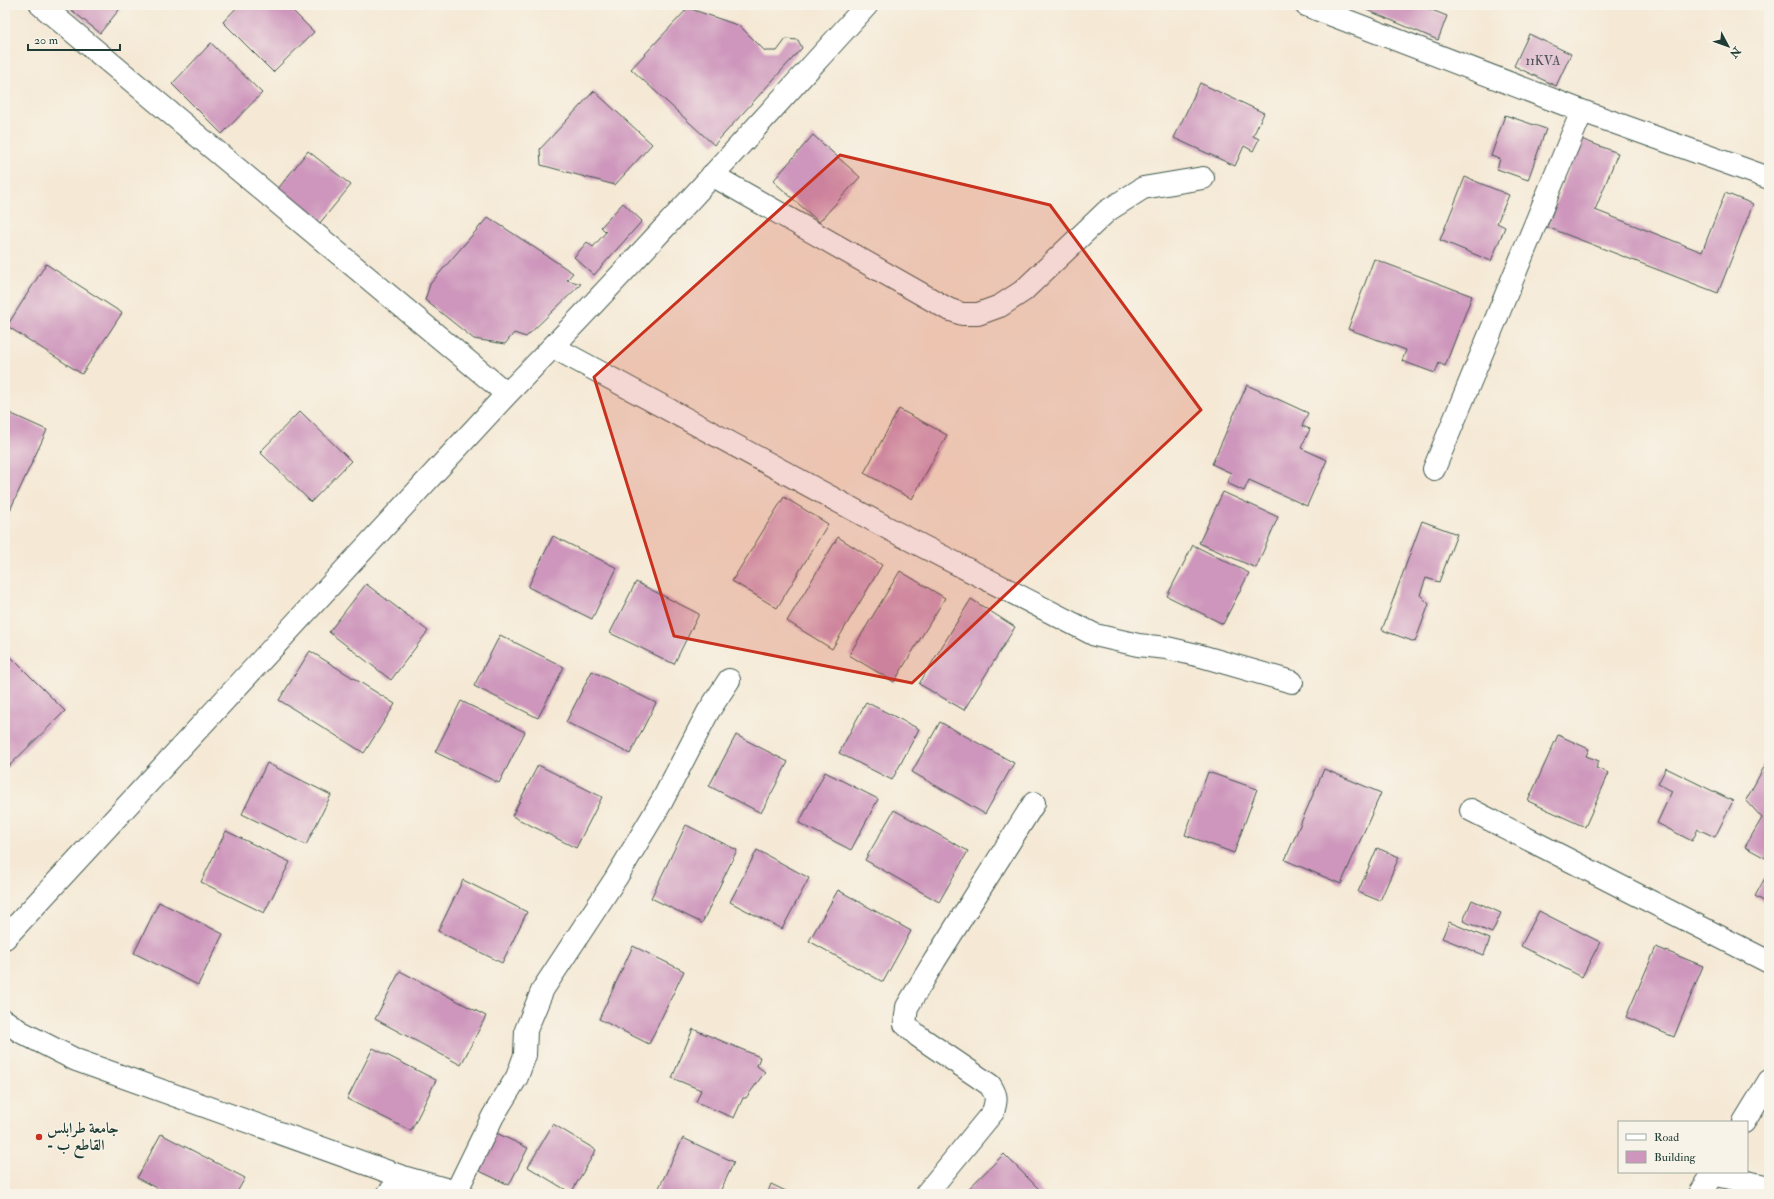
<svg xmlns="http://www.w3.org/2000/svg" width="1774" height="1199" font-family="'IM FELL Double Pica',Amiri,serif">
	<style>
		.building { fill: #ce96bc }
		.lines { fill: none; stroke-linecap: round; stroke-linejoin: round }
		.minor-casing { stroke: #3f574c; stroke-width: 24 }
		.minor { stroke: #fff; stroke-width: 22 }
		.marked { fill: #c8321e; fill-opacity: 0.2; stroke: #c8321e; stroke-width: 3; stroke-linejoin: round }
		.poi-dot { fill: #c8321e; stroke: #f7f3e8; stroke-width: 1.5 }
		.labels { text-anchor: middle; stroke-width: 3; stroke-linejoin: round; paint-order: stroke }
		.number-label { font-size: 13px; fill: #4b5356 }
		.poi-label { font-size: 15px; font-weight: bold; fill: #1f3d34; stroke: #f7f3e8; text-anchor: start }
	</style>
	<rect width="100%" height="100%" fill="#f7f3e8"/>
	<filter id="ink" filterUnits="userSpaceOnUse"><feTurbulence type="fractalNoise" baseFrequency=".025" numOctaves="2"/><feDisplacementMap in="SourceGraphic" scale="8" xChannelSelector="R" yChannelSelector="G"/><feConvolveMatrix kernelMatrix="1 2 1 2 8 2 1 2 1" color-interpolation-filters="sRGB"/></filter>
	<filter id="wash" filterUnits="userSpaceOnUse"><feTurbulence type="fractalNoise" baseFrequency=".012" numOctaves="4" result="noise"/><feDisplacementMap in="SourceGraphic" scale="16" xChannelSelector="R" yChannelSelector="G"/><feGaussianBlur stdDeviation="0.9" result="paint"/><feColorMatrix in="noise" values="0 0 0 0 0 0 0 0 0 0 0 0 0 0 0 0 0 1.4 0 .05"/><feComposite in="paint" operator="in"/></filter>
	<g filter="url(#wash)">
		<rect width="100%" height="100%" fill="#f5e9d5"/>
		<g id="blocks">
			<path class="building" d="M65,5H123L100,33Z
				M239,5H287L314,32L273,72L223,22Z
				M1355,5H1419L1447,16L1438,40Z
				M688,8L740,26L765,51H777L786,39L798,40L802,48L714,145L631,69Z
				M1529,34L1571,54L1556,86L1514,66Z
				M211,43L262,93L222,134L172,84Z
				M1200,83L1264,113L1253,136L1259,139L1253,151L1244,146L1235,166L1174,138Z
				M594,91L652,144L615,185L541,165L540,149Z
				M1505,115L1546,129L1528,180L1497,169L1500,159L1491,156Z
				M813,135L860,177L819,222L773,181Z
				M1581,139L1618,153L1595,210L1702,252L1725,193L1753,204L1718,293L1547,227Z
				M308,151L351,185L319,224L277,190Z
				M1465,177L1509,195L1497,223L1505,227L1491,261L1440,240Z
				M623,203L642,221L594,275L574,257L587,242L593,247L606,232L601,227Z
				M488,217L573,273L567,280L581,284L526,337L514,333L505,344L474,339L425,300L430,284Z
				M1374,259L1472,296L1445,366L1439,363L1435,373L1402,361L1406,350L1348,329Z
				M46,264L122,313L82,374L7,326Z
				M1247,385L1308,413L1302,426L1310,429L1301,448L1327,460L1307,506L1249,480L1244,491L1227,483L1231,473L1212,464Z
				M899,409L947,435L912,499L864,473Z
				M5,411L47,430L5,521Z
				M300,411L351,461L311,502L260,452Z
				M1223,492L1278,517L1256,568L1199,543Z
				M784,497L828,524L777,608L732,581Z
				M1422,521L1457,534L1439,582L1426,578L1420,595L1429,604L1415,642L1382,630Z
				M553,536L617,568L592,619L528,587Z
				M838,537L882,565L832,649L787,621Z
				M1193,545L1249,573L1223,624L1167,596Z
				M900,571L945,598L894,682L849,655Z
				M636,582L699,614L674,664L610,633Z
				M366,584L428,631L391,680L329,632Z
				M971,599L1015,627L964,710L919,684Z
				M500,635L564,667L538,718L474,686Z
				M310,651L395,704L364,753L279,700Z
				M10,656L65,711L5,770V661Z
				M592,671L656,703L630,754L566,722Z
				M461,701L525,732L499,783L435,752Z
				M866,702L919,729L892,780L839,753Z
				M940,722L1014,763L985,814L912,772Z
				M736,735L788,762L761,813L709,786Z
				M1558,735L1589,749L1586,756L1599,761L1596,768L1609,773L1585,827L1528,801Z
				M1769,758V860L1745,847L1762,818L1746,800Z
				M267,763L331,795L306,845L242,814Z
				M538,765L602,797L576,848L512,816Z
				M1666,768L1733,801L1715,837L1698,829L1692,841L1657,823L1672,791L1658,784Z
				M1324,769L1381,793L1341,884L1285,860Z
				M825,772L878,799L851,850L799,823Z
				M1208,772L1257,789L1234,853L1185,835Z
				M894,810L968,851L939,902L865,860Z
				M686,825L737,850L702,923L651,898Z
				M226,831L290,862L264,913L201,882Z
				M1377,848L1399,857L1380,901L1358,892Z
				M757,850L809,878L782,929L730,902Z
				M1769,871V904L1755,896Z
				M463,880L527,912L502,963L438,931Z
				M838,890L911,931L883,982L809,941Z
				M1472,900L1501,913L1492,933L1463,921Z
				M159,902L223,934L198,985L134,953Z
				M1539,911L1600,942L1582,977L1521,946Z
				M1449,922L1490,939L1484,955L1442,938Z
				M633,946L684,971L649,1044L599,1019Z
				M1656,947L1703,966L1674,1037L1626,1017Z
				M400,971L486,1016L461,1065L375,1019Z
				M693,1029L760,1057L757,1066L765,1072L746,1098H743L734,1118L696,1102L701,1090L672,1078Z
				M373,1048L436,1080L411,1131L347,1099Z
				M553,1124L596,1150L571,1193L528,1167Z
				M490,1130L528,1148L509,1185L471,1167Z
				M161,1134L245,1178L236,1194H168L137,1178Z
				M683,1138L734,1162L719,1194H656Z
				M1004,1154L1044,1194H967L965,1192Z
				M771,1184L792,1194H767Z"/>
		</g>
	</g>
	<g filter="url(#ink)">
		<use href="#blocks" fill-opacity="0" stroke="#3f574c" stroke-width="1"/>
		<g class="lines">
			<g class="minor-casing">
				<path id="minor" d="M41,5L507,394
					M1306,5L1582,111L1769,178
					M712,175L948,309L962,314H978L1000,306L1023,291L1107,211L1143,188L1203,178
					M553,347L895,532L1095,635L1138,645L1167,648L1201,656L1292,682
					M1434,469L1582,111
					M1471,810L1769,962
					M5,938L507,394C630,268 748,136 867,5
					M5,1021L21,1032L76,1060L403,1177L463,1194
					M1744,1122L1769,1081
					M1712,1174L1769,1187
					M456,1192L493,1116L517,1077L525,1055L526,1030L543,989L616,878L662,801L708,712L729,680
					M388,1194L403,1177
					M926,1194L993,1112C997,1099 997,1096 990,1085L918,1036L905,1024L907,1007L935,960L1034,803
					M1700,1194L1714,1172"/>
			</g>
			<use href="#minor" class="minor"/>
		</g>
	</g>
	<path class="marked" d="M840,155L1050,205L1201,410L912,683L674,636L594,377Z"/>
	<circle class="poi-dot" cx="39" cy="1137" r="4"/>
	<g class="labels">
		<g class="number-label">
			<text x="1543" y="65">11KVA</text>
		</g>
		<g class="poi-label">
			<text x="47" y="1133">جامعة طرابلس<tspan x="47" dy="17">- القاطع ب</tspan></text>
		</g>
	</g>
	<rect width="1774" height="1199" fill="none" stroke="#f7f3e8" stroke-width="20"/>
	<rect x="1618" y="1121" width="130" height="52" fill="#f7f3e8" stroke="#a1aaa0"/>
	<rect x="1626" y="1134" width="20" height="6" fill="#ffffff" stroke="#a1aaa0"/>
	<text x="1654" y="1141" font-size="12" fill="#1f3d34">Road</text>
	<rect x="1626" y="1151" width="20" height="12" fill="#ce96bc" stroke="#a1aaa0"/>
	<text x="1654" y="1161" font-size="12" fill="#1f3d34">Building</text>
	<g transform="translate(1728 46) rotate(131)" stroke="#f7f3e8" stroke-width="3" paint-order="stroke">
	<path d="M0-3L7 15L0 10L-7 15Z" fill="#1f3d34"/>
	<text y="-6" font-size="11" font-weight="bold" text-anchor="middle" fill="#1f3d34">N</text>
	</g>
	<path d="M28 44v6h92v-6" fill="none" stroke="#1f3d34" stroke-width="2"/>
	<text x="34" y="44" font-size="12" fill="#1f3d34" stroke="#f7f3e8" stroke-width="3" paint-order="stroke">20 m</text>
</svg>
